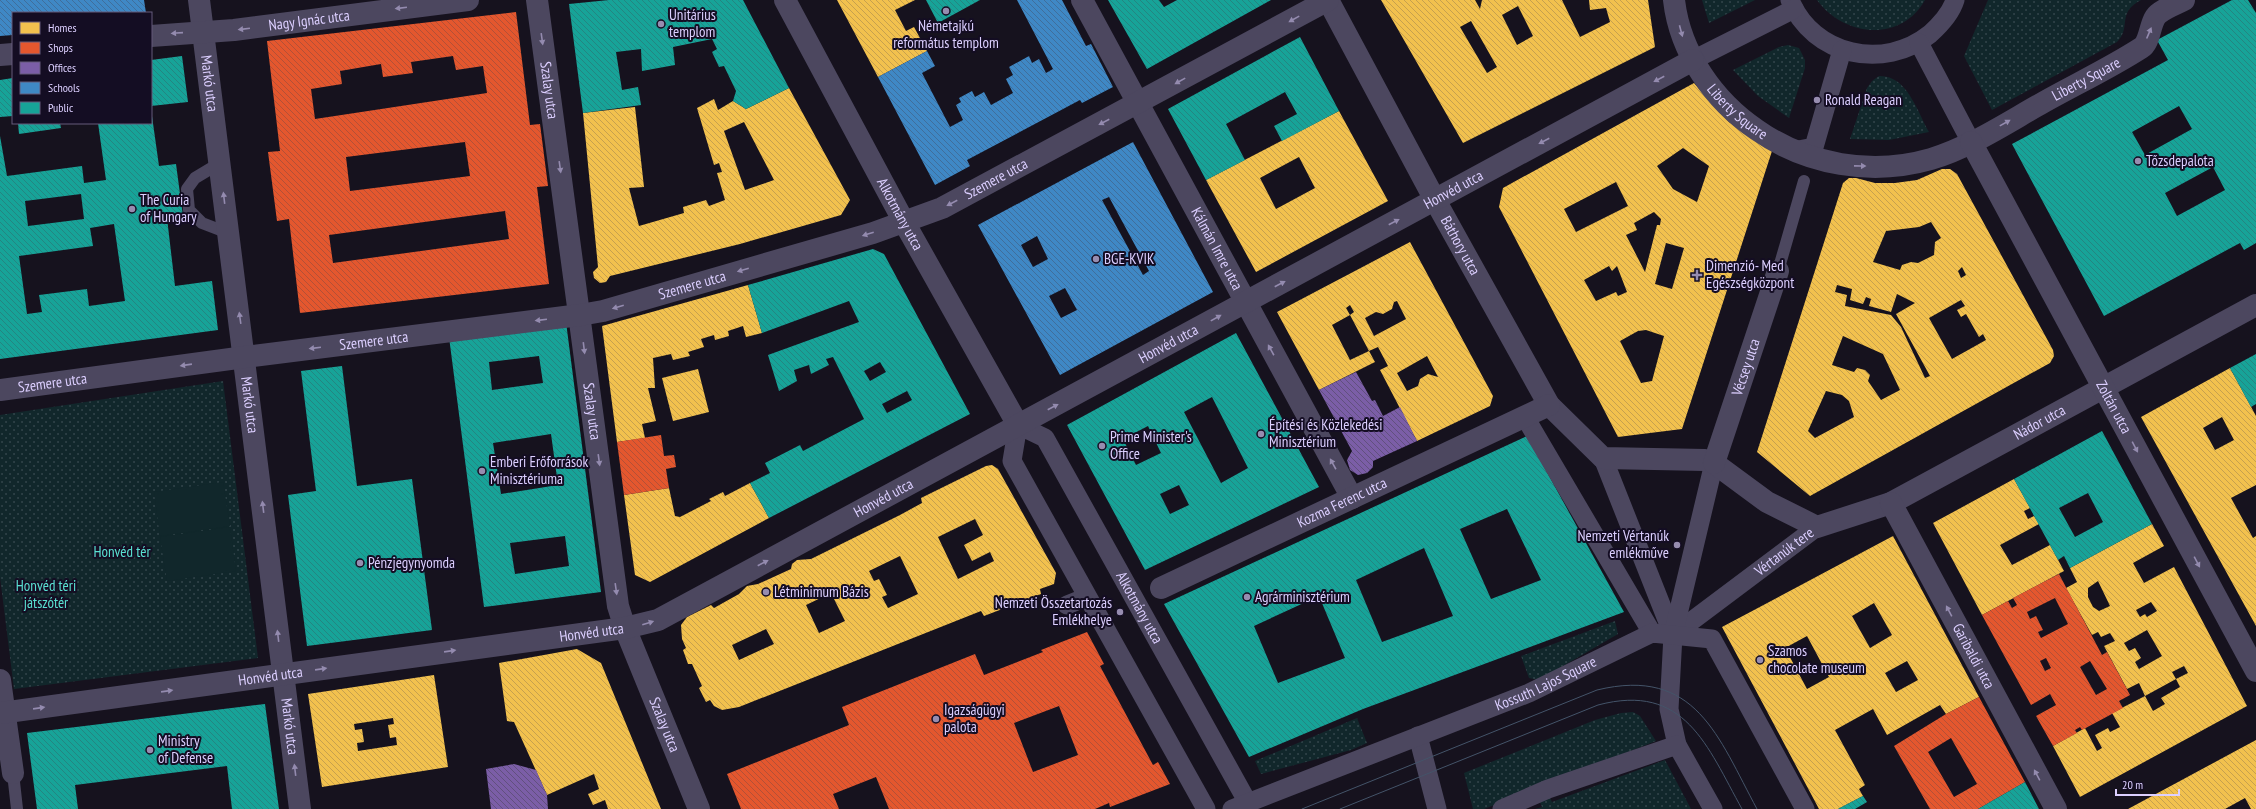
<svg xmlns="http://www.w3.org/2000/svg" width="2256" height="809" font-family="'PT Sans Narrow',sans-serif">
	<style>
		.grass { fill: url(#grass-dots) }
		.pitch { fill: #11272b }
		.homes { fill: url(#homes-back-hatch); fill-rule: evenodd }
		.shops { fill: url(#shops-back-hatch); fill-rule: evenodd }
		.offices { fill: url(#offices-back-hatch) }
		.schools { fill: url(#schools-back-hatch); fill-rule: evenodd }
		.public { fill: url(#public-back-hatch); fill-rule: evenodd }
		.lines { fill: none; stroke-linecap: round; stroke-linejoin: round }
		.service { stroke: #4c475f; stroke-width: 12 }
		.pedestrian { stroke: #4c475f; stroke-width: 19 }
		.minor { stroke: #4c475f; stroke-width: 22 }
		.tram { stroke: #445469; stroke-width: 1 }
		.oneway { fill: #948baf }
		.poi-dot { fill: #978db0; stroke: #140d23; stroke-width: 1.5 }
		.labels { text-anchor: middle; stroke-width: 4; stroke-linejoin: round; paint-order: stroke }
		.poi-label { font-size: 15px; fill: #dccfff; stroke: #140d23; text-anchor: start }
		.street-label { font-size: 15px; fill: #dccfff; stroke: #140d23 }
		.park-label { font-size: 15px; fill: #5ae0d2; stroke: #140d23 }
	</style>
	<defs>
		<pattern id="grass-dots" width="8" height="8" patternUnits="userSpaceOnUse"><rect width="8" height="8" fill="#11272b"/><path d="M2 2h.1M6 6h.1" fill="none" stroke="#33454b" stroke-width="1.8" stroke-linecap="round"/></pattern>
		<pattern id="homes-back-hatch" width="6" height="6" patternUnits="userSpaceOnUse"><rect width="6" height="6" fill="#f2c14e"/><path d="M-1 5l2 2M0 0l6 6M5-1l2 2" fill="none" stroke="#c6a04e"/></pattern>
		<pattern id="shops-back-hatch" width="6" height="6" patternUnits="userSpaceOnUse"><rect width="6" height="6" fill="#e4572e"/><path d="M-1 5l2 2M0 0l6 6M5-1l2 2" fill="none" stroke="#b35037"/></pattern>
		<pattern id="offices-back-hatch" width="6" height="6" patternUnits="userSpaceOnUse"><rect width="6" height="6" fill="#7b5ea7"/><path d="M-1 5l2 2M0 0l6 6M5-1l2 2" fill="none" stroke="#61507e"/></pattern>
		<pattern id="schools-back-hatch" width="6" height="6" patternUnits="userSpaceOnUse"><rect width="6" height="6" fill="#3f88c5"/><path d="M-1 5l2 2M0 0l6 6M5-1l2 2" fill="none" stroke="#406e9b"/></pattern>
		<pattern id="public-back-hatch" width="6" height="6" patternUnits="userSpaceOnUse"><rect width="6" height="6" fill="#17a398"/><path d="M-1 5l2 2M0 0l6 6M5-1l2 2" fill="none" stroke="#248581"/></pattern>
	</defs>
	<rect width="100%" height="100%" fill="#16121e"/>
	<path class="grass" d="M1702,0H1755L1709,23Z
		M1817,0H1925C1901,43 1844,37 1817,0Z
		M1988,0H2141C2116,13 2132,27 2117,42L1992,110L1964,56Z
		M1788,45L1799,48L1805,60V68L1789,118L1758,96L1733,70L1779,47Z
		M1879,76C1907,75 1917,111 1929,132L1889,140L1850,139L1867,88L1872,81Z
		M223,381L258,658L14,689L0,577V415Z
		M1615,621L1618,634L1539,680L1529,678L1521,656Z
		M1633,712L1640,716L1656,741L1484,809H1473L1464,773L1595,720L1621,713Z
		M1357,718L1367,743L1351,750L1261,774L1255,761Z
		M1665,760L1691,809H1535L1542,807L1539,800L1549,796L1552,802Z"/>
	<path class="pitch" d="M223,482L230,526L160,536L154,492Z
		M230,527L236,571L167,581L160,537Z"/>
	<path class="homes" d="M837,0H915L895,10L906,31L914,27L927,51L878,77Z
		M1381,0H1475L1480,9L1482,0H1562L1580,37L1610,22L1606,8L1590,10L1589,0H1648L1655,47L1463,143ZM1518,6L1533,36L1517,45L1502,15ZM1471,21L1497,67L1487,73L1460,27Z
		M1694,83L1729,122L1772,151L1682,429L1618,437L1499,207L1503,188ZM1683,148L1709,166L1697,202L1673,189L1657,166ZM1616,182L1628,206L1576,232L1564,209ZM1654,212L1661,219L1660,225H1657L1645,272L1626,235L1637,230L1634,223ZM1666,243L1684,248L1672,289L1655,284ZM1609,266L1612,271L1617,266L1627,292L1618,296L1616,292L1596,301L1584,280ZM1646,330L1664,336L1652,381L1641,383L1620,341L1638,331Z
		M789,88L850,200L841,215L740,244L610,276L606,282L600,283L594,278L593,272L598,267L583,113L635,107L644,187L629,188L639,226L684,213L683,207L706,200L709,206L725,200L717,173L722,172L719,163L714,165L697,108L714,99L718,110L733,101L746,109ZM744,122L774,180L745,190L724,131Z
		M1339,111L1388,201L1256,272L1206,180ZM1299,157L1315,188L1276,209L1260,178Z
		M1942,169H1950L1957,174L2053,350L2054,356L2050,363L1810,496L1757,452L1843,183L1849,178H1856L1875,183H1895L1917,180ZM1931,222L1941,238L1935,242L1934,255L1918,263L1911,262L1902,265L1900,270L1873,262L1886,231L1919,227ZM1962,267L1966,275L1961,278L1958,271ZM1837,285L1852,289L1850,300L1863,304L1866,297L1871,299L1869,306L1891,312L1897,294L1915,303L1896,314L1930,376L1925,378L1901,327L1891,315L1845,306L1847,295L1835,292ZM1961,300L1965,306L1957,310L1961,317L1966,314L1979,337L1983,334L1986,340L1952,359L1929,318ZM1843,336L1883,354L1900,390L1881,400L1868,381L1870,375L1865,370L1857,368L1854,372L1832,365ZM1826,391L1842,395L1849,401L1854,417L1815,438L1808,431Z
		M1410,242L1493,396L1490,406L1417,441L1380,370L1388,366L1378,347L1369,351L1350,315L1354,312L1350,305L1346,308L1350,315L1332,325L1350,360L1369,351L1375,362L1319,390L1277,312ZM1397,301L1406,319L1374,336L1365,318L1376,312L1383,314L1392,309L1394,302ZM1427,356L1438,377L1428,374L1420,379L1418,386L1407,391L1397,373Z
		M748,285L762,333L746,337L743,326L728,331L729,336L715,340L714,335L701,339L704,347L688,352L690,356L673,360L671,354L653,358L655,388H648L656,421L642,424L645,438L617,442L602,326Z
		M2230,368L2256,416V485L2231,498L2253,538L2256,536V626L2141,417ZM2222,417L2234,440L2215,450L2203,428Z
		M698,369L709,412L673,421L662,378Z
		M992,465L998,469L1056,573L1054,584L1040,589L1041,594L984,616L981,611L739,707L722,710L714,706L710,700L706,702L699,688L702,686L692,664H688L683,650L686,648L682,639L681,625L687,617L711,605L714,608L739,594L747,586L758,584L791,569L792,564L797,560L811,559L900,515L922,503L921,498L986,466ZM975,519L983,535L964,545L972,561L990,552L994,561L958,579L938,537ZM900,556L918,594L888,608L882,597L887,595L879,579L874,581L869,571ZM831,593L845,621L819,633L806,605ZM766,629L774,644L739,660L732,645Z
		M2014,479L2030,508L2024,511L2028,519L2034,516L2039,524L2000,545L2012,565L2050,545L2064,571L1982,615L1933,523Z
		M750,483L769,518L650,582L635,575L624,495L669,488L675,516L680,517L711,501L709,499L723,492L725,496Z
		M2152,524L2164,546L2133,563L2144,583L2174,567L2247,706L2080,797L2053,746L2085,728L2097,751L2102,748L2095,735L2108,728L2110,732L2120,727L2112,713L2145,696L2153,711L2165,704L2161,698L2180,687L2176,679L2145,696L2139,683L2127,689L2104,646L2115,641L2110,633L2101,637L2098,632L2092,635L2066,588L2077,582L2070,568ZM2098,581L2110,606L2099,611L2093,607L2088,597V588ZM2151,602L2157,611L2147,617L2145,614L2140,617L2136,610ZM2147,630L2162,656L2139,669L2135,662L2141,658L2135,648L2129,651L2124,643ZM2184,666L2188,673L2176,679L2172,672Z
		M1893,536L1979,697L1946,714L1940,705L1887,735L1873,709L1835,730L1865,785L1859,789L1863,796L1838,809H1819L1722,627ZM1874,603L1892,635L1870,648L1852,616ZM1807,636L1829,677L1807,689L1785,648ZM1907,661L1918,680L1896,692L1885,673Z
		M577,649L601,663L661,809H608L605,800L593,805L588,794L599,789L594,774L547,795L514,722L507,721L499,663Z
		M434,675L448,767L322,787L308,694ZM393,718L394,724L388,725L390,738L396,737L397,745L358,751L357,743L364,742L362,729L355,730L354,724Z
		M2256,740V809H2251L2245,798L2225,809H2128Z"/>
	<path class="shops" d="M516,12L530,125L540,124L548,186L537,187L549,284L300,313L289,219L277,221L268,152L280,151L267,41ZM453,56L456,70L483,66L487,93L315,119L311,89L342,84L340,71L381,64L383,77L413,73L411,62ZM465,142L470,176L350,191L346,157ZM505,211L509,239L333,263L329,235Z
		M661,435L664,456L674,455L676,467L666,469L669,488L624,495L617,442Z
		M2059,574L2102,655L2107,652L2130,695L2119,701L2123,708L2082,730L2080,727L2075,730L2077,733L2053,746L2036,716L2056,705L2050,694L2031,705L1982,615L2008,601L2012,608L2017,605L2013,598ZM2055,598L2068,624L2041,638L2038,632L2043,630L2036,616L2030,619L2027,612ZM2046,658L2051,668L2045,671L2040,661ZM2090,661L2107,689L2096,695L2080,667Z
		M1087,632L1104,664L1100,666L1153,765L1158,762L1170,784L1110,807L1109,803L1095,809H889L876,777L833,794L839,809H741L727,774L849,725L842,707L975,654L984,675L1043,652L1041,650ZM1059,706L1078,755L1033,772L1014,723Z
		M1979,697L2025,782L1978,809H1930L1894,746L1946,714ZM1951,738L1977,784L1954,797L1928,752Z"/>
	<path class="offices" d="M1356,372L1372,401L1375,400L1383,416L1400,407L1417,441L1373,461V467L1367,473L1358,475L1350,470L1347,460L1352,451L1319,390Z
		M514,764L536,770L547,795L548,809H491L486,769Z"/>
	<path class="schools" d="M0,0H144L146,13H13V35L0,36Z
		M1017,0H1062L1086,46L1091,44L1113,87L1082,103L1080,100L967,160L970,166L935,185L878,77L927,51L935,66L922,73L950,127L963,120L956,105L961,102L959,98L972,91L975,97L984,92L991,105L1013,93L1006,79L1013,75L1009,67L1029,56L1032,63L1039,59L1046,73L1053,69Z
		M1133,142L1213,292L1060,375L978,225ZM1109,197L1149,271L1143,275L1102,200ZM1037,236L1048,259L1033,267L1021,245ZM1065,288L1077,310L1061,318L1049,296Z"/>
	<path class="public" d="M609,0H743L789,88L746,109L733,101L736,91L724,66L719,67L712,52L717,49L712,39L673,47L675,65L642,71L641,49L616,52L622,90L638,87L641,105L583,113L569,4Z
		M926,0H980L938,23Z
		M1108,0H1159L1164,7L1177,0H1271L1147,69Z
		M2232,0H2248L2256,13V243L2244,250L2240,243L2104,316L2012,144L2168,60L2157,40ZM2179,106L2192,129L2145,155L2132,132ZM2213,167L2225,190L2177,216L2165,193Z
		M1300,37L1339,111L1282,141L1274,126L1297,114L1285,92L1226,124L1245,160L1206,180L1168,109Z
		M182,56L188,102L151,106V60Z
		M13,78V116L0,117V80Z
		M151,109L159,166L176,164L183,216L167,218L175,286L212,281L218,330L0,359V136L7,176L82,166L84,183L106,180L98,123H151ZM81,194L84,219L28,226L25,201ZM114,224L125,301L89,306L87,289L39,295L42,312L27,314L19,256L93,246L90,228Z
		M18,123H60L61,128L19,134Z
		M873,249L884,254L970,414L769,518L750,483L770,473L765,463L800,445L803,451L864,419L833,357L826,359L829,365L811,374L809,365L794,370L797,381L779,391L768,355L859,322L849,301L762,333L748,285ZM880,362L886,372L870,381L864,371ZM907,391L912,400L887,413L882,404Z
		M566,322L601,592L484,607L449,337ZM539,356L543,383L492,390L489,362ZM551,434L558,485L501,494L493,443ZM565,536L569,566L515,574L510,543Z
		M1236,333L1319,487L1145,570L1067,425ZM1212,397L1248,468L1221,483L1184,412ZM1148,426L1161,453L1136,465L1123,439ZM1179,485L1189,505L1170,514L1160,494Z
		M2256,354V404L2251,407L2230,368Z
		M342,366L357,486L412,479L432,630L307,646L288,495L316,491L301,371Z
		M2102,431L2152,524L2070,568L2064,556L2058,560L2014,479ZM2088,493L2103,522L2075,537L2059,508Z
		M1527,436L1624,612L1363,709L1249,757L1164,604ZM1507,509L1541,580L1491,599L1460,529ZM1424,548L1453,616L1382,642L1356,580ZM1319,596L1345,658L1278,683L1254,626Z
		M265,704L279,809H232L227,766L75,785L78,809H37L27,733Z
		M2025,782L2039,809H1978Z
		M1863,796L1867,802L1855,809H1838Z"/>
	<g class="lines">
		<path class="service" d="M220,163L195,178L187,189L189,210L202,223L228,233
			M1778,271L1804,181
			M13,773L17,809"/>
		<g class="pedestrian">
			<path d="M1790,0C1813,56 1884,71 1930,34C1940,25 1951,13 1955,0"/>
			<path d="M1919,43L1971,142"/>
			<path d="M1693,60L1794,9"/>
			<path d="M1793,151L1814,147L1842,50"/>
			<path d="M1525,417L1652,633"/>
			<path d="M1603,458L1673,635"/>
			<path d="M1067,605L1087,597"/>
			<path id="s1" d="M1673,635L1817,527"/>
			<path d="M1418,736L1437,809"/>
			<path d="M1677,745L1669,709L1673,635L1714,463"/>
			<path id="s2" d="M1206,809L1012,461L1018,425L1045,438L1248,803"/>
			<path id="s3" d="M1232,809L1529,693L1652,633L1712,639L1805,809"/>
			<path d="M1502,809L1548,789L1677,745L1713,809"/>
		</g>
		<g class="minor">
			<path id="s4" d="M199,0L300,809"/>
			<path id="s5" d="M537,0L618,606L625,628L699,809"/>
			<path id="s6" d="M785,0L904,222L1018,425"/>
			<path id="s7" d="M1082,0L1352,498"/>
			<path id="s8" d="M1328,0L1435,200L1549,405L1603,458L1705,460L1714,463L1767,502L1817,527L1891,503L2256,305"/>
			<path id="s9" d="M1674,0C1680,53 1714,101 1757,130C1807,165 1872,176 1931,159C1971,147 2008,122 2044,102C2076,84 2110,68 2141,48C2151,42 2149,22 2158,14C2165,8 2176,4 2184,0"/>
			<path id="s10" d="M151,36L234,30L468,0"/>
			<path d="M0,55L13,54"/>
			<path id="s11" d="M1971,142L2256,671"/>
			<path id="s12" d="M0,390L245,357L580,315L603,311L873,233L942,208L1328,0"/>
			<path id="s13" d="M1714,463L1778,271"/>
			<path id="s14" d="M1891,503L2056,809"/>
			<path id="s15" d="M1161,588L1549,405"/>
			<path d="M0,680L13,773"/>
			<path id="s16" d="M0,713L625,628L658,620L1693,60"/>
		</g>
		<path class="tram" d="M1302,809L1597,690C1696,666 1718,737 1757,809
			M1340,809L1598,705C1685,682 1707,746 1742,809"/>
	</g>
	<defs><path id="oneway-solid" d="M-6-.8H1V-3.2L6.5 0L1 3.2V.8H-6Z"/></defs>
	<g class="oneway">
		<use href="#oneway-solid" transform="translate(401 8) rotate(173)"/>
		<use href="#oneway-solid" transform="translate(1294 19) rotate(151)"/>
		<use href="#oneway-solid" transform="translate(244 29) rotate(173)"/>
		<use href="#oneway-solid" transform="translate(1681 31) rotate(75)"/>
		<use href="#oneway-solid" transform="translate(177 33) rotate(176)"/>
		<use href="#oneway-solid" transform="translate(2149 33) rotate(-67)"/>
		<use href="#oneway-solid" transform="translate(542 39) rotate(82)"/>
		<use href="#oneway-solid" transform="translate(1659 79) rotate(152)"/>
		<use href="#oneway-solid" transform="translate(1180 81) rotate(151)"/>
		<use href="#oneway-solid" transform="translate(1104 122) rotate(152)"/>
		<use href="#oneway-solid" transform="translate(2005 123) rotate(-29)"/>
		<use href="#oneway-solid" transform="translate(1544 141) rotate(152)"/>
		<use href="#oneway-solid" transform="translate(1860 166) rotate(1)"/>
		<use href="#oneway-solid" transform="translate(560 167) rotate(82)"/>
		<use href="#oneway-solid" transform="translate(224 198) rotate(-97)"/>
		<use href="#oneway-solid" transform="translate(952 203) rotate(152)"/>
		<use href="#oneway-solid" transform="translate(1394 222) rotate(-28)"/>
		<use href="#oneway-solid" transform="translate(868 234) rotate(163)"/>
		<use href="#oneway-solid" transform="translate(743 270) rotate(164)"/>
		<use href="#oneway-solid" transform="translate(1280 284) rotate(-28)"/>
		<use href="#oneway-solid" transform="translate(618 307) rotate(164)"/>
		<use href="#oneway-solid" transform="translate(240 318) rotate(-98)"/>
		<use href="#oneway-solid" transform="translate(1216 318) rotate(-29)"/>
		<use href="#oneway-solid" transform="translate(541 320) rotate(173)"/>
		<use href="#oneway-solid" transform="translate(315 348) rotate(173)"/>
		<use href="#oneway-solid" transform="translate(584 348) rotate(83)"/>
		<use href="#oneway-solid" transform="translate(1271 350) rotate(-119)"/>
		<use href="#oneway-solid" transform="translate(186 365) rotate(172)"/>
		<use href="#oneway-solid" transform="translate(1053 407) rotate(-28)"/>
		<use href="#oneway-solid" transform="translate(2135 447) rotate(62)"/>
		<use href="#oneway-solid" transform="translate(599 460) rotate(82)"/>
		<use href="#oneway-solid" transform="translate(1333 464) rotate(-119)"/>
		<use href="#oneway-solid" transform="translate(263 507) rotate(-97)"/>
		<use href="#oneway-solid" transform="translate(2197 562) rotate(62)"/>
		<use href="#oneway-solid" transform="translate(763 563) rotate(-28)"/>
		<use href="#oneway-solid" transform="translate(616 589) rotate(82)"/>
		<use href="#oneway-solid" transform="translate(1949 611) rotate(-118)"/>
		<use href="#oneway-solid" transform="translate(648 623) rotate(-17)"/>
		<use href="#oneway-solid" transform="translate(278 636) rotate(-97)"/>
		<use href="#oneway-solid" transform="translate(450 651) rotate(-8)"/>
		<use href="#oneway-solid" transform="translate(321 669) rotate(-8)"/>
		<use href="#oneway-solid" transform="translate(167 691) rotate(-8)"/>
		<use href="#oneway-solid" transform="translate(39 708) rotate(-8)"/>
		<use href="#oneway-solid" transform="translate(295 770) rotate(-97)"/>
		<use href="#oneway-solid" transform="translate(2037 775) rotate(-118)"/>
	</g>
	<g class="poi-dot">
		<circle cx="946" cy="11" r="4"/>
		<circle cx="661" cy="24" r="4"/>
		<circle cx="1817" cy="100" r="4"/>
		<circle cx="2138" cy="161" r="4"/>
		<circle cx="132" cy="209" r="4"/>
		<circle cx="1096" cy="259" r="4"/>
		<path d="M1695 269h4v4h4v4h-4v4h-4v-4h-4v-4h4z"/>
		<circle cx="1261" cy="434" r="4"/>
		<circle cx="1102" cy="446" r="4"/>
		<circle cx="482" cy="471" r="4"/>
		<circle cx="1677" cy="545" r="4"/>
		<circle cx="360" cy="563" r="4"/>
		<circle cx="766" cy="592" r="4"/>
		<circle cx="1247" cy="597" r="4"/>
		<circle cx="1120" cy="612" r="4"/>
		<circle cx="1760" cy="660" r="4"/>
		<circle cx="936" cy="719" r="4"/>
		<circle cx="150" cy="750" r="4"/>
	</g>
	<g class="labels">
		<g class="poi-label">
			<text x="669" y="20">Unitárius<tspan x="669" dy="17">templom</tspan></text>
			<text x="946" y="31" text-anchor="middle">Németajkú<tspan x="946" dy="17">református templom</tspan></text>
			<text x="1825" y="105">Ronald Reagan</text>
			<text x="2146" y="166">Tőzsdepalota</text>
			<text x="140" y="205">The Curia<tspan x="140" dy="17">of Hungary</tspan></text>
			<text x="1104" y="264">BGE-KVIK</text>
			<text x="1706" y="271">Dimenzió- Med<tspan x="1706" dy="17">Egészségközpont</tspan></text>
			<text x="1269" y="430">Építési és Közlekedési<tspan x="1269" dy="17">Minisztérium</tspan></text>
			<text x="1110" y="442">Prime Minister's<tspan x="1110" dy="17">Office</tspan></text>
			<text x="490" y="467">Emberi Erőforrások<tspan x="490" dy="17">Minisztériuma</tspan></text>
			<text x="1669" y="541" text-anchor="end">Nemzeti Vértanúk<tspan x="1669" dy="17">emlékműve</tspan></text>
			<text x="368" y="568">Pénzjegynyomda</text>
			<text x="774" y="597">Létminimum Bázis</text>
			<text x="1255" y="602">Agrárminisztérium</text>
			<text x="1112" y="608" text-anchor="end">Nemzeti Összetartozás<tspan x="1112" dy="17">Emlékhelye</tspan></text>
			<text x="1768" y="656">Szamos<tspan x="1768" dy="17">chocolate museum</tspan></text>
			<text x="944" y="715">Igazságügyi<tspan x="944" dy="17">palota</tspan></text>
			<text x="158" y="746">Ministry<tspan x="158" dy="17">of Defense</tspan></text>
		</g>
		<g class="street-label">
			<text dy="5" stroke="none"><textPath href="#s10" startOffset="159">Nagy Ignác utca</textPath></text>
			<text dy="5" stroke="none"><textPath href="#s9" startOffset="516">Liberty Square</textPath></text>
			<text dy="5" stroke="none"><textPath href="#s4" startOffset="84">Markó utca</textPath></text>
			<text dy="5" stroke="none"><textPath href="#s5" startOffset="91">Szalay utca</textPath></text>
			<text dy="5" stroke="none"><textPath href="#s9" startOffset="132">Liberty Square</textPath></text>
			<text dy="5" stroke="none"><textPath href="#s12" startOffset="1024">Szemere utca</textPath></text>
			<text dy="5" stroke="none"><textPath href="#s16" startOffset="1569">Honvéd utca</textPath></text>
			<text dy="5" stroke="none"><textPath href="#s6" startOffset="243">Alkotmány utca</textPath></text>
			<text dy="5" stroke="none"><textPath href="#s8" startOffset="279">Báthory utca</textPath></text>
			<text dy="5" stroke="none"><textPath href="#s7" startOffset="283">Kálmán Imre utca</textPath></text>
			<text dy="5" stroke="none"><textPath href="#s12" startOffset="701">Szemere utca</textPath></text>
			<text dy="5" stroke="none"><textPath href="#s12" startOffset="377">Szemere utca</textPath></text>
			<text dy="5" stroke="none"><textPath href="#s16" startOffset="1245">Honvéd utca</textPath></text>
			<text dy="5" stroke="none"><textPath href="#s13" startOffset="101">Vécsey utca</textPath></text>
			<text dy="5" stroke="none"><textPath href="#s12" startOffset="53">Szemere utca</textPath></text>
			<text dy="5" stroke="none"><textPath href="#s4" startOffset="408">Markó utca</textPath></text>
			<text dy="5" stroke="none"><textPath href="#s11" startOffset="301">Zoltán utca</textPath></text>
			<text dy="5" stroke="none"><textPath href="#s5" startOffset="415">Szalay utca</textPath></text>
			<text dy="5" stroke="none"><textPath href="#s8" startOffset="1017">Nádor utca</textPath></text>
			<text dy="5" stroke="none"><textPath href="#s16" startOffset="921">Honvéd utca</textPath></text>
			<text dy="5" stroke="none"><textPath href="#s15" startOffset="200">Kozma Ferenc utca</textPath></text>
			<text dy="5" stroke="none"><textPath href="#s1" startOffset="139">Vértanúk tere</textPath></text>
			<text dy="5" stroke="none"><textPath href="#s2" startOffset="659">Alkotmány utca</textPath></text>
			<text dy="5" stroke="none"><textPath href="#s16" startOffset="597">Honvéd utca</textPath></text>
			<text dy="5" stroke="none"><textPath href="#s14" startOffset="174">Garibaldi utca</textPath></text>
			<text dy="5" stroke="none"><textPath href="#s16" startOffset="273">Honvéd utca</textPath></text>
			<text dy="5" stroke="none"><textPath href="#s3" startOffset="338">Kossuth Lajos Square</textPath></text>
			<text dy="5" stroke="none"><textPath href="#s5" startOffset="739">Szalay utca</textPath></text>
			<text dy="5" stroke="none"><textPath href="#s4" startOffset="732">Markó utca</textPath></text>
		</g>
		<g class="park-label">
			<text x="122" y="557">Honvéd tér</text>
			<text x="46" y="591">Honvéd téri<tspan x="46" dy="17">játszótér</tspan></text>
		</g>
	</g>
	<rect x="12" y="12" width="140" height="112" fill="#140d23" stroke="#645b7b"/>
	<rect x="20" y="22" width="20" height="12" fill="#f2c14e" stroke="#645b7b"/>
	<text x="48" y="32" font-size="12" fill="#dccfff">Homes</text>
	<rect x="20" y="42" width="20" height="12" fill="#e4572e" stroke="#645b7b"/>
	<text x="48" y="52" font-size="12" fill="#dccfff">Shops</text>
	<rect x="20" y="62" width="20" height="12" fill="#7b5ea7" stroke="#645b7b"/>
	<text x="48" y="72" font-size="12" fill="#dccfff">Offices</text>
	<rect x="20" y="82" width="20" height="12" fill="#3f88c5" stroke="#645b7b"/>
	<text x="48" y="92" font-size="12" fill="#dccfff">Schools</text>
	<rect x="20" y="102" width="20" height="12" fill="#17a398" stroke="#645b7b"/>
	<text x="48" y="112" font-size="12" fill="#dccfff">Public</text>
	<path d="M2116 789v6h63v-6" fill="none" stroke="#dccfff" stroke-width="2"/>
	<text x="2122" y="789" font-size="12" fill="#dccfff" stroke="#140d23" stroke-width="3" paint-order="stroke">20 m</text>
</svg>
